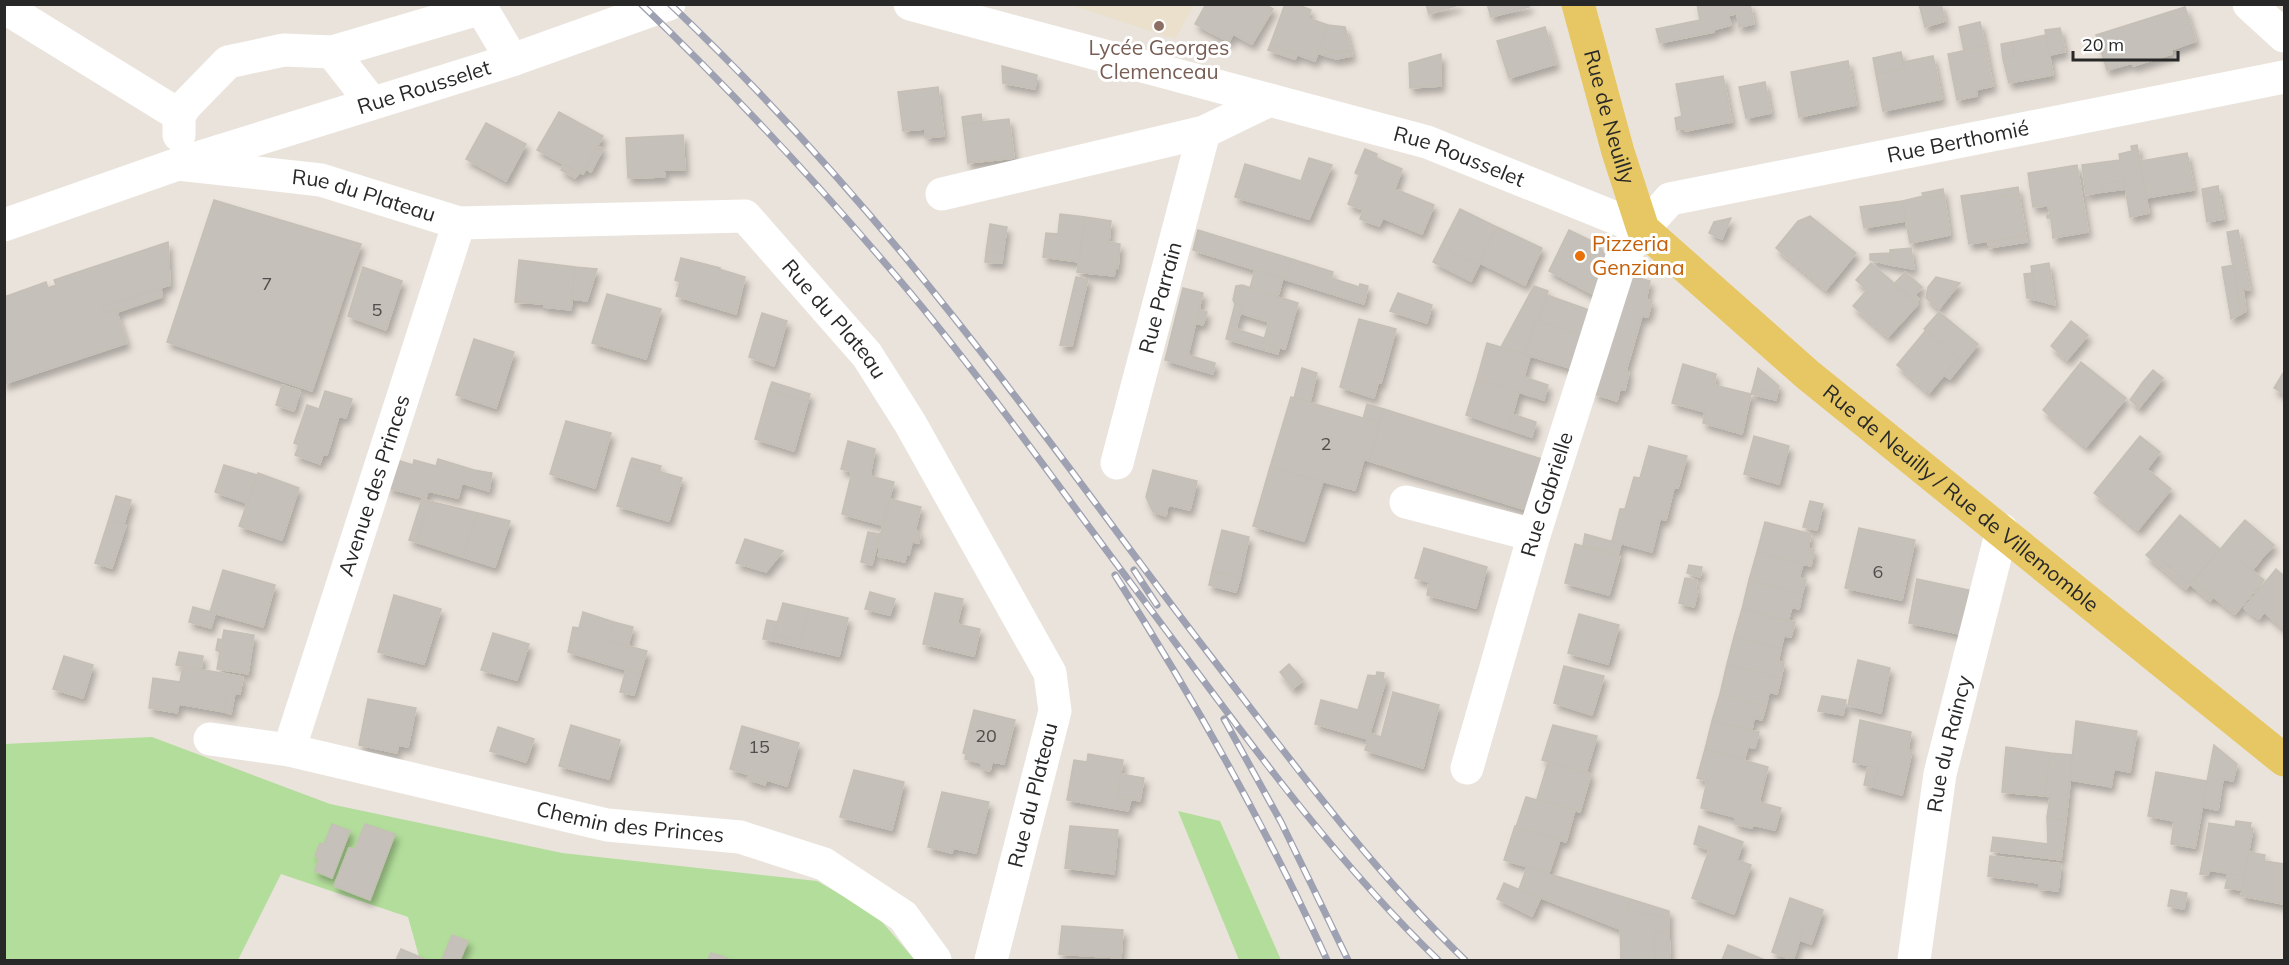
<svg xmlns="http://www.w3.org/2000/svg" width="2289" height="965" font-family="Mulish,sans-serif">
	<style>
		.education { fill: #ebe0cb }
		.green { fill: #b2dd9a }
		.building { fill: #c5c0ba; stroke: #c5bfb5; stroke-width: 1.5; filter: url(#shadow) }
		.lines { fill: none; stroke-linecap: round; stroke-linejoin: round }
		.minor { stroke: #fff; stroke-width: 33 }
		.major { stroke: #e7c763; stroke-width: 33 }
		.rail-casing { stroke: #9ea1b2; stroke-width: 7 }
		.rail { stroke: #fff; stroke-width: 4.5; stroke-dasharray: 14; stroke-linecap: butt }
		.education-dot { fill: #8d6e63; stroke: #fff; stroke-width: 2 }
		.food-dot { fill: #e8710a; stroke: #fff; stroke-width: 2 }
		.labels { text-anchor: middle; stroke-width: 6; stroke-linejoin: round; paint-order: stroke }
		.number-label { font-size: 18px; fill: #4f4e4c }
		.education-label { font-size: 21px; fill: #785e54; stroke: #fff }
		.street-label { font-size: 21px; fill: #282828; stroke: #fff }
		.food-label { font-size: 21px; fill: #c56008; stroke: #fff; text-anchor: start }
	</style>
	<defs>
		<filter id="shadow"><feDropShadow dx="3.5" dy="6" stdDeviation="3" flood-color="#0004"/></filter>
	</defs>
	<rect width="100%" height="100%" fill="#eae3db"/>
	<path class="education" d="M1071,5H1194L1175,39Z"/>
	<path class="green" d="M152,737L330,804L562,853L817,881L876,915L915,960H420L408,917L281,874L238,960H5L4,744Z
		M1178,811L1220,821L1281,960H1239Z"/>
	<path class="building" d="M1206,4H1265L1273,9L1252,44L1233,34L1229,42L1195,24Z
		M1285,4H1296L1311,10L1308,18L1328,25L1315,61L1270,45Z
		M1426,4H1459V5L1429,14Z
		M1487,4H1529V7L1491,17Z
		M1697,4H1750L1754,24L1739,27L1737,14L1728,15L1731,25L1713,30L1714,32L1660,43L1656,29L1700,20Z
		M1919,4H1941L1945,21L1925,27Z
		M2185,7L2196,41L2171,50L2172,54L2133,66L2132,63L2107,70L2096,35Z
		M1980,22L1985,46L1964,51L1959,27Z
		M1328,25L1345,27L1351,50L1337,53L1319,48Z
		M1545,27L1556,64L1509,78L1497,41Z
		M2060,28L2065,52L2049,55L2045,30Z
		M2046,35L2053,75L2009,83L2003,59L2014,57L2012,42Z
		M2012,42L2014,57L2003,59L2001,44Z
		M1270,45L1297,55L1295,59L1268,50Z
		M1985,46L1993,86L1976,90L1977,96L1957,100L1948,54Z
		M1319,48L1337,53L1351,50L1352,56L1336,59L1317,53Z
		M1901,52L1905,68L1876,74L1873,58Z
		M1441,54V86L1410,88L1409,63Z
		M1933,56L1942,99L1883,111L1876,74L1905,68L1903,62Z
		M1848,61L1856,105L1799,117L1791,72Z
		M1002,66L1037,75L1035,89L1003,83Z
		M1723,76L1732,122L1685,131V128L1677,130L1675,118L1682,116L1676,84Z
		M1765,82L1771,113L1746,118L1739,87Z
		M938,87L944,136L925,138V129L903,131L898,92Z
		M559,112L603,136L583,174L537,150Z
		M981,114L982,122L963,124L962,117Z
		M1009,119L1014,158L968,163L963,124Z
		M486,123L526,144L506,181L466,159Z
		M683,135L685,170H664L665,177L628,178L626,138Z
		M2137,145L2149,213L2130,217L2124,180L2101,184L2103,192L2086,195L2082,165L2120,160L2119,154L2132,151L2131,146Z
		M598,146L603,149L591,172L586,169Z
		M1365,149L1377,154L1376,158L1402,169L1395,189L1434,205L1422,234L1383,218L1379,226L1360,219L1363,210L1348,204L1359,175L1355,173Z
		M2187,153L2194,190L2146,198L2140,161Z
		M1309,158L1332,165L1309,219L1235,197L1245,164L1301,181Z
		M564,164L579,173L575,178L561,170Z
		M2077,165L2088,232L2053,238L2051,218H2047V215H2050L2048,206L2033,207L2028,173Z
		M2124,180L2125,189L2103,192L2101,184Z
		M2218,186L2224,219L2207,222L2202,189Z
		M2018,187L2019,194L1988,199L1987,192Z
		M1943,189L1944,195L1925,199L1923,196L1922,193Z
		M1987,192L1988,199L2019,194L2026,236L1969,244L1961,196Z
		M1944,195L1950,235L1910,243L1902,201L1923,196L1925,199Z
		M214,200L361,244L312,391L167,342Z
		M1902,201L1906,221L1864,228L1860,207Z
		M1460,209L1497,227L1479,265L1441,246Z
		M1060,214L1085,217L1079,262L1043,257L1046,233L1058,234Z
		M1810,216L1856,253L1826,290L1776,248L1798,221Z
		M1085,217L1111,221L1109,242L1120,244L1118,268L1116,267L1114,276L1077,272Z
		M1731,218L1722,239L1709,233L1714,222Z
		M990,224L1007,227L1003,253L986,252Z
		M1497,227L1542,248L1525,285L1480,263Z
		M1198,230L1292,259L1284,279L1193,250Z
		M1569,230L1600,245L1606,259L1596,296L1549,271Z
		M2238,230L2250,290L2243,289L2246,311L2241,314L2227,232Z
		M2026,236L2027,242L1989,248L1988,242Z
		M168,242L170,285L103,307L106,313L116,310L127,343L4,384V297L46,282L48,288L56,285L54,280Z
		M1441,246L1479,265L1471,281L1433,262Z
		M1911,248L1914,269L1891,265L1890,250Z
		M986,252L1003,253L1002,263L985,262Z
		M1890,253L1891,265L1870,260V254Z
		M681,258L720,268L719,269L745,277L736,314L676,296L680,282L675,280Z
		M1292,259L1333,272L1331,278L1359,287L1360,284L1368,286L1364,304L1284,279Z
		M519,260L575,267L571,310L544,307V304L515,302Z
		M1871,263L1918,304L1888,337L1853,306L1867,290L1856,280Z
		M2049,263L2055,305L2036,300L2032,273L2031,266Z
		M2233,265L2241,314L2231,319L2222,267Z
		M363,267L402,281L386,330L348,316Z
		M575,267L597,269L587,301L572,299Z
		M1255,270L1283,278L1278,296L1250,288Z
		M1905,272L1922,287L1915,295L1919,299L1916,303L1894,284Z
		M2032,273L2036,300L2027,298L2024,274Z
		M1628,275L1650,281L1646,300L1652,301L1648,317L1642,316L1626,371L1629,372L1625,390L1620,389L1617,401L1594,394Z
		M1076,277L1088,279L1072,346L1060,345Z
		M1936,277L1960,283L1939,309L1926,298L1928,287Z
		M1242,285L1298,303L1285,349L1263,343L1269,322L1240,313L1242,306L1235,304L1233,300L1236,286Z
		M1534,286L1548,291L1539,321L1536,320L1524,354L1501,347Z
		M161,288L162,297L117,312L116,310L106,313L103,307Z
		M1183,288L1203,293L1188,355L1215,363L1213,374L1165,360Z
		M1398,293L1432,305L1427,323L1390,311Z
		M607,294L661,309L646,359L592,343Z
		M1547,295L1589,310L1581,335L1539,321Z
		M1235,304L1242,306L1236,329L1264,338L1263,343L1279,348L1278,354L1226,339Z
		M1199,310L1207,312L1203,325L1196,323Z
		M1939,312L1978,344L1950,379L1944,375L1958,358L1924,329Z
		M762,313L787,321L774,366L749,357Z
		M1359,319L1396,329L1381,383H1378L1374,398L1340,387Z
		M1536,320L1581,335L1570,368L1524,354Z
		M2071,321L2088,335L2067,360L2051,346Z
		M1926,330L1958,358L1929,393L1897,365Z
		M474,339L514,352L496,408L456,395Z
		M1487,343L1530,356L1524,377L1548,385L1544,400L1477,379Z
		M2081,362L2126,398L2086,447L2043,410Z
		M1683,364L1716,374L1714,385L1751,394L1742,434L1703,423L1705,412L1672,403Z
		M1302,368L1317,373L1310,402L1294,398Z
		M1758,368L1779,386L1777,395L1753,388Z
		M2153,370L2163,378L2152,392L2142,383Z
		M2283,373H2284V394L2274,388Z
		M1477,379L1519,392L1508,429L1466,415Z
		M772,382L810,394L808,401L769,390Z
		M2142,383L2152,392L2139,408L2130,400Z
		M282,385L300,391L294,411L276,405Z
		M1753,388L1777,395L1776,400L1751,394Z
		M769,390L808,401L794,451L755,439Z
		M325,391L352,399L346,418L339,416L327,455L323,454L320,464L295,455L299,445L294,443L307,405L319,409Z
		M1291,397L1380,423L1369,461L1364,459L1355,490L1270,467Z
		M1367,404L1384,409L1380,423L1363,419Z
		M1384,409L1545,460L1530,511L1369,461Z
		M1512,414L1536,422L1532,437L1508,429Z
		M566,421L611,433L595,488L550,474Z
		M1754,436L1789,446L1779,484L1744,474Z
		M2140,436L2160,452L2147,469L2171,489L2138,530L2094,493Z
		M848,441L875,449L870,476L894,482L882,525L842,514L852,472L841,469Z
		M1649,446L1687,456L1678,488H1674L1666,520L1660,519L1652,552L1612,541L1620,509H1625L1634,477L1640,478Z
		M632,458L661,466L659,472L630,463Z
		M438,459L474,470L492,473L489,491L462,483L458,498L428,491L426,498L388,488L397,460L413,465L414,460L436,466Z
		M630,463L682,478L669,521L617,506Z
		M224,465L257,475L247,503L215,492Z
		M1270,467L1323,481L1304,541L1253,526Z
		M1153,470L1197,481L1190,510L1168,505L1166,516L1153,512L1146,497Z
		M258,473L299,488L282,540L239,526Z
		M116,496L131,500L124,524L109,519Z
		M422,499L429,501L416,542L409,540Z
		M890,499L921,507L915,531L920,532L919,543L912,542L909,555H906L905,562L878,556L880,548L877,547Z
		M429,501L478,513L463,557L416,542Z
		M1810,501L1823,504L1817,530L1803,527Z
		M478,513L510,521L495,567L463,557Z
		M2180,515L2220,549L2190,584L2151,550Z
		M109,519L126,525L112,568L95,563Z
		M2245,520L2274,545L2261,559L2232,535Z
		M1765,522L1811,534L1808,548L1814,550L1811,566L1757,552Z
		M1859,528L1915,540L1902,600L1845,588Z
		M1222,530L1249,537L1240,578L1212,571Z
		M868,532L880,534L872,565L861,562Z
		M1585,534L1621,544L1618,555L1583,545Z
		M2232,535L2261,559L2252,571L2223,546Z
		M745,539L783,551L766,572L736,563Z
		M1575,544L1620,556L1609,595L1565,583Z
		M2223,546L2264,580L2235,614L2193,581Z
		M1424,548L1487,567L1476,608L1427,595L1429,582L1415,578Z
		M2151,550L2190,584L2186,589L2146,555Z
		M1757,552L1803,564L1799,578L1806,580L1802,594L1749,580Z
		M1689,565L1702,567L1700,577L1687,573Z
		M2276,569L2284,576V629L2264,612L2259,619L2244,608Z
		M223,570L275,585L263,627L210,612Z
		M1212,571L1240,578L1236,592L1209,585Z
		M1685,578L1697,580L1695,589L1698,590L1694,607L1679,603Z
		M1917,579L1969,590L1960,634L1909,623Z
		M1749,580L1802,594L1799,609L1792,607L1788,621L1742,609Z
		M2193,581L2214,596L2210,601L2190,584Z
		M870,592L895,599L890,615L865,609Z
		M935,593L963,599L957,624L980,629L974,656L923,644Z
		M394,595L441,609L424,664L378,652Z
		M783,603L809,609L799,647L791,645L792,638L774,634Z
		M193,607L215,613L211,628L189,622Z
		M809,609L848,618L839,656L799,647Z
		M1742,609L1795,622L1791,637L1784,636L1781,648L1734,637Z
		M583,612L614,622L610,641L647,651L640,674L568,652L573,627L579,628Z
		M1579,614L1619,625L1608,664L1568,653Z
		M767,620L778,622L773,641L763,639Z
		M614,622L633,627L628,646L610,641Z
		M224,630L254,635L248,674L217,669L220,652L216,650L218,639L222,640Z
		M493,633L529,644L517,680L481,670Z
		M774,634L792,638L791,645L773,641Z
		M1734,637L1781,648L1778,662L1784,663L1781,678L1727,664Z
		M179,652L203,656L201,670L176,665Z
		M64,656L93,665L83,698L53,689Z
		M1858,660L1890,668L1881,713L1848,705Z
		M1289,664L1303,680L1293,689L1280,672Z
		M1727,664L1781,678L1777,694L1769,692L1766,706L1720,694Z
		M183,666L243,677L240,694L228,692L224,712L179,704L177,713L149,708L153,678L180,682Z
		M1564,666L1604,676L1592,715L1554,703Z
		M626,670L640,674L634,695L620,692Z
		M1377,672L1384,673L1383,679L1386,680L1368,739L1315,724L1321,700L1358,710L1368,675L1376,676Z
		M228,692L235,693L231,714L224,712Z
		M1393,692L1439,705L1423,768L1365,750L1370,733L1381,737Z
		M1720,694L1766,706L1762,720L1754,718L1752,730L1712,721Z
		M1822,696L1846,700L1843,715L1818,711Z
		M368,699L416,708L408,747L398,745L397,753L359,745Z
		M974,710L1015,720L1004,764L992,762L990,771L981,769V763L965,759L966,754L963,753Z
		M1860,720L1911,732L1908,750L1912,751L1902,795L1873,787L1878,768L1853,762Z
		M1712,721L1759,732L1755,748L1748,747L1744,760L1705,749Z
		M2076,721L2137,731L2130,772L2114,769L2111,787L2070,780Z
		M571,725L620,740L609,779L559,766Z
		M1553,725L1597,736L1586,773L1542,760Z
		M742,726L799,743L787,786L730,769Z
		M498,727L534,739L526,762L490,751Z
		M2214,745L2237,764L2233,781L2223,779L2218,810L2202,807Z
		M2006,747L2050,753L2045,796L2002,792Z
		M1705,749L1768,767L1759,802L1781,808L1775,830L1753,825L1752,828L1735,824V817L1701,808L1707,781L1697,778Z
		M2050,753L2073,755L2066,820L2047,817L2050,797L2045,796Z
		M1088,754L1123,760L1117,797L1131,799L1128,811L1067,800L1074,760L1087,762Z
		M1548,762L1591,774L1580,812L1537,799Z
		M1868,766L1878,768L1873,787L1864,785Z
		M854,770L904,782L892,830L840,817Z
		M2156,772L2207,781L2195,848L2171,844L2174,821L2148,816Z
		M749,774L766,780L765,785L747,779Z
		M1121,774L1144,778L1140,801L1117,797Z
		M942,792L989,802L976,853L953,848L952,853L928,847Z
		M1526,797L1575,810L1566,842L1516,827Z
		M2047,817L2066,820L2061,860L1991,851L1993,837L2048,844Z
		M2236,821L2251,823L2250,828L2253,829L2244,876L2209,870L2208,875L2200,874L2209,823L2235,827Z
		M332,824L350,831L332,878L315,871L319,858L315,856L320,843L324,845Z
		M365,824L395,834L370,900L334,886L349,848L355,849Z
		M1070,826L1118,830L1114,874L1065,868Z
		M1515,826L1560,840L1549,873L1504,860Z
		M1699,826L1743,842L1737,860L1751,865L1734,914L1692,898L1709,850L1694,844Z
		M2249,852L2265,855L2264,861L2284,864V904L2241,896Z
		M1990,856L2061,864L2058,891L2039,889V883L1988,876Z
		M1527,867L1630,899L1627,910L1669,918V933L1654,932L1655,960H1621L1620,929L1519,889Z
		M2228,873L2244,876L2242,890L2225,888Z
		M1504,883L1540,899L1532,916L1497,899Z
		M2171,890L2187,893L2184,909L2168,906Z
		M1790,898L1823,910L1816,931L1804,927L1793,960L1772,952Z
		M1630,899L1669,911V918L1627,910Z
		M1062,926L1123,930L1121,958L1059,954Z
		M1804,927L1816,931L1811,944L1800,940Z
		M1654,932L1669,933L1670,960H1655Z
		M452,935L468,941L460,960H442Z
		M1728,945L1765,960H1722Z
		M401,949L427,960H396Z
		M711,953L727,958L726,960H708Z"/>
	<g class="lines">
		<g class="minor">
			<path d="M479,4L512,60"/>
			<path id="s1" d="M910,4L1427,142L1643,229"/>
			<path d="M2249,4L2284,36"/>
			<path d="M4,7L179,115V135"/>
			<path d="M332,52L372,103"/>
			<path d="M179,115L186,105L228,62L284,50L332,52L482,8"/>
			<path id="s2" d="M178,164L321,180L459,223L745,216L867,355L910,423L1050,673L1055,711L991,960"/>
			<path d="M942,194L1204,132L1270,100"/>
			<path id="s3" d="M4,225L178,164L512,60L669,4"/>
			<path id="s4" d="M1117,463L1204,132"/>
			<path d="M1406,502L1534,535"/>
			<path id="s5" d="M210,739L289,750L607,825L740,837L824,864L903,916L935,960"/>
			<path id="s6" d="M289,750L459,223"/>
			<path id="s7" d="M1467,768L1534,535L1622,257L1643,229L1670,199L2284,77"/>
			<path id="s8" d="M1914,960L1940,774L2002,530"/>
		</g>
		<path class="major" id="s9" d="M1578,4L1618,152L1643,229L1808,375L2284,760"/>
		<g class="rail-casing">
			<path id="rail" d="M641,4C734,93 820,186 902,283C983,379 1055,482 1130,582C1228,712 1321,847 1438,960
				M670,4C771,100 865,205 952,315C1040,425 1122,541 1209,654C1290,759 1369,867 1465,960
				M1134,570L1157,605
				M1115,575C1194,699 1266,827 1327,960
				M1224,719L1281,822L1348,960"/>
		</g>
		<use href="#rail" class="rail"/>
	</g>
	<circle class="education-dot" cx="1159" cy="26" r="6"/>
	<circle class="food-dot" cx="1580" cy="256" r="6"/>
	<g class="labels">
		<g class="number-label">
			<text x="267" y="290">7</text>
			<text x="377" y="316">5</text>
			<text x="1326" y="450">2</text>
			<text x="1878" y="578">6</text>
			<text x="986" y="742">20</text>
			<text x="759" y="753">15</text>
		</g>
		<g class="education-label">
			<text x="1159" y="55">Lycée Georges<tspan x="1159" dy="24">Clemenceau</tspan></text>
		</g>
		<g class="street-label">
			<text dy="7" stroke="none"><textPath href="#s3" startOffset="442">Rue Rousselet</textPath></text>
			<text dy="7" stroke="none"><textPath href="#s9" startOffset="117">Rue de Neuilly</textPath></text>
			<text dy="7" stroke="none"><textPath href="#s7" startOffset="903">Rue Berthomié</textPath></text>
			<text dy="7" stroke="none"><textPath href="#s1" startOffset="570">Rue Rousselet</textPath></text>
			<text dy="7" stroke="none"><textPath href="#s2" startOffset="189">Rue du Plateau</textPath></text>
			<text dy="7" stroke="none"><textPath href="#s4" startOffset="171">Rue Parrain</textPath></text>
			<text dy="7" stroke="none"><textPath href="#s2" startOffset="711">Rue du Plateau</textPath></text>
			<text dy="7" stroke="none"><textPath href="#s6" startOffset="278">Avenue des Princes</textPath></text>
			<text dy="7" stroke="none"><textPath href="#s7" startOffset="285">Rue Gabrielle</textPath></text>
			<text dy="7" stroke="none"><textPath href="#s9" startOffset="651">Rue de Neuilly / Rue de Villemomble</textPath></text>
			<text dy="7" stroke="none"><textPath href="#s8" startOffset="219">Rue du Raincy</textPath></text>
			<text transform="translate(1033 795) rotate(-76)" y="7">Rue du Plateau</text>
			<text dy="7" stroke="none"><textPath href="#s5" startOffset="429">Chemin des Princes</textPath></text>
		</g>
		<g class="food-label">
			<text x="1592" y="251">Pizzeria<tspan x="1592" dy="24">Genziana</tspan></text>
		</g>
	</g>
	<rect width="2289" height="965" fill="none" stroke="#282828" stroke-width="12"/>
	<path d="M2073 51v9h105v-9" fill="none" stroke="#282828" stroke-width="3"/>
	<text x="2082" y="51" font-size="18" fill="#282828" stroke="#ffffff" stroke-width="4.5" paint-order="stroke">20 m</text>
</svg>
